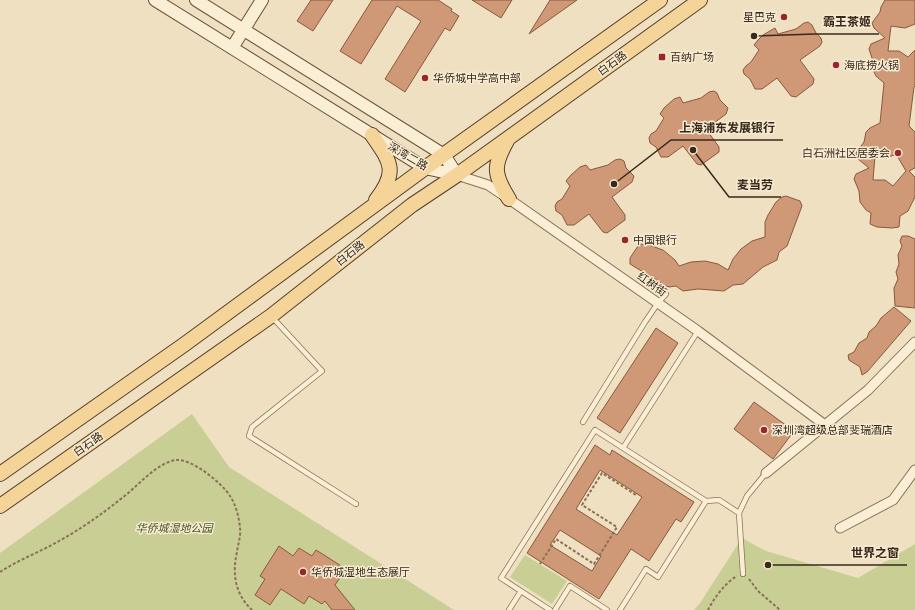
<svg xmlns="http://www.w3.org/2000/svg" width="915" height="610" font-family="'Roboto Serif','Noto Sans SC',serif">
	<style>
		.green { fill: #c9ce95 }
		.building { fill: #cf9876; stroke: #89593d; fill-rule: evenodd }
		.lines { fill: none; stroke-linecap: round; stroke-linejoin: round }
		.lane-casing { stroke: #897158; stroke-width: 6 }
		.street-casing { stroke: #897158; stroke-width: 11 }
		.secondary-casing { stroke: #6b523b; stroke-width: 14 }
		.primary-casing { stroke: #573f2d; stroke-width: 16 }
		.path { stroke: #897158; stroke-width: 2; stroke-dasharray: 3 2; stroke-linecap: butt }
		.lane { stroke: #faeed5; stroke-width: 4.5 }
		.street { stroke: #faeed5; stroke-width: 9 }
		.secondary { stroke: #faeed5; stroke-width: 12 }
		.primary { stroke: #f4d498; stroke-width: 14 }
		.poi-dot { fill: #9a262a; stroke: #f6ebd1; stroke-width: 1.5 }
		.labels { text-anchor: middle; stroke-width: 3; stroke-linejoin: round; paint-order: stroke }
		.poi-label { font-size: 11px; fill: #39291d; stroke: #f6ebd1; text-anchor: start }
		.street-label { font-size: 11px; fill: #39291d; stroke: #f6ebd1 }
		.park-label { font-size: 11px; font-style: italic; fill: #4a5623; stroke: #f6ebd1 }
		.leader { fill: none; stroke: #39291d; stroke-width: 1.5 }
		.callout-dot { fill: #39291d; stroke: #f6ebd1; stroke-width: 1.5 }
		.callout-label { font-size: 12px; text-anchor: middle; font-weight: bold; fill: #39291d; stroke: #f6ebd1; stroke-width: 3; stroke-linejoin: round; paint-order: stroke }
	</style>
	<rect width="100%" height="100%" fill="#efe0c1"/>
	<path class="green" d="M192,414L229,467L454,610H0V553Z
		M742,538L766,551L858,578L915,544V610H694L700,603Z
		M525,555L567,581L552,604L510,577Z"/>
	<path class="building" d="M311,0H333L313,31L297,21Z
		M372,0H438L452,9L451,11L459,16L450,31L445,28L405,92L385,79L421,21L397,6L361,64L340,51Z
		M472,0H512L501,18Z
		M550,0H577L529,34Z
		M885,0H915V24L905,28L891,26L888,51H899L908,57L915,50V86L914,87L909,126L915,132V168L909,171L915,177V197L908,211L900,216L899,227L892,228L877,227L870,224L871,213L866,210L860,202L859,191L854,179L856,174L869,168L858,159L856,153L864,142L866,132L870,128L880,123L884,83L876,76L874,72L873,61L869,49L871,44L885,38L874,28L872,23L880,12L881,7ZM896,154L906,171L893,186L885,180H873L875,156L887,158Z
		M808,22L812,25L816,33L821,38L822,42L820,46L800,60L814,79L813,84L796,97L791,96L777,78L762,89H755L750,79L744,74L743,70L746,66L751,62L759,50L754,45L758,40L763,35L775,28L778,34L796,29L804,23Z
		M714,91L717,93L720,100L728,108L726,114L706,129L719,147V152L701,165L697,164L683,146L668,157H661L656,147L650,143L649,138L651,134L656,131L664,118L660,114L664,108L674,99L680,97L683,103L701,98L709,92Z
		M620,159L624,161L626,168L634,176L632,182L612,197L625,215V220L607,233L603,232L589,214L574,225H567L562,215L556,211L555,206L557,202L562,199L570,186L566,181L570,176L580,167L586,165L590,170L608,165L615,160Z
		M786,196L800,201L802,206L787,246L779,252L777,260L763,267L743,284L733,285L724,291L698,289L683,291L676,286L669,287L666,286L630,264V258L638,246L641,244L649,245L663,250L675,260L679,266L691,262L705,261L718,264L728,270L733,259L741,249L752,241L765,237V222L768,215L776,202L782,197Z
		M902,236H908L915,239V308L895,306L894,288L898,279L896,272L899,264L898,255L902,246L900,241Z
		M894,307L911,321L867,372L862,375L860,367L849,360L848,355L854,352L859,343L867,338L869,332L876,326L881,318Z
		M656,328L678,343L620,433L597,418Z
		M754,402L794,431L773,459L734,429Z
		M595,445L610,455L612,450L694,502L681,522L676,519L649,561L631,549L599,599L527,553ZM600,470L642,497L617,535L576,509ZM560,530L601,556L592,571L550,545Z
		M279,546L293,556L299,548L312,556L316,550L346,569L335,585L355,610H332L325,601L322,604L309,596L304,604L281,589L270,605L255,595L265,579L260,576Z"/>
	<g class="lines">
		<g class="lane-casing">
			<path id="lane" d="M272,317L322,371L252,427L249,436L356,504
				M583,422L645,322L658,303L666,294
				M623,448L698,331
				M706,501L719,500L739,513
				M743,574L739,513L747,496L766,473
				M509,610L521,591
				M550,610L501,578L595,430L706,501L658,577L646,569L620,610
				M555,610L570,586L607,610"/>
		</g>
		<g class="street-casing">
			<path id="street" d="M457,175L488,185L509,199L698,331L825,425
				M766,473L868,390L915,342
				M840,528L893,500L915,470"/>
		</g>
		<g class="secondary-casing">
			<path id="secondary" d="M155,0L425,168L457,175
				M196,0L444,155L457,175
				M232,48L262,0"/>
		</g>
		<g class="primary-casing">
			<path id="primary" d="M372,135C390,161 399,171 376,200
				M508,139C493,165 493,174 509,199
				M0,474L185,344L425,168L660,0
				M0,506L271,316L412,205L457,175L700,0"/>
		</g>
		<path class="path" d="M540,564L556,539L594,564L617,527L582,505L602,473L636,495
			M0,572C18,560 40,552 59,541C81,529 102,514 122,498C137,487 156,463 176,460C191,458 222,483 230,496C236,505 239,517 240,528C241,536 238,544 237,552C232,574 235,594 252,610
			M749,579L758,591L780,610
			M708,610C714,598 725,583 737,576"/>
		<use href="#lane" class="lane"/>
		<use href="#street" class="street"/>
		<use href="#secondary" class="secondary"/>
		<use href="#primary" class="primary"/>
	</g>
	<g class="poi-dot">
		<circle cx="784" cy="17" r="4"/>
		<rect x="658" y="53" width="8" height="8" rx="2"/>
		<circle cx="836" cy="65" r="4"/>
		<circle cx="425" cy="78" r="4"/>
		<circle cx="898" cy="153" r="4"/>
		<circle cx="625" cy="240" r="4"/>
		<circle cx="764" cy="430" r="4"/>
		<circle cx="303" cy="572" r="4"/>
	</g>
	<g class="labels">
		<g class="poi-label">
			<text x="776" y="21" text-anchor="end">星巴克</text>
			<text x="670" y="61">百纳广场</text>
			<text x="844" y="69">海底捞火锅</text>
			<text x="433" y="82">华侨城中学高中部</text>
			<text x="890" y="157" text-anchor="end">白石洲社区居委会</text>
			<text x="633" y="244">中国银行</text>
			<text x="772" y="434">深圳湾超级总部斐瑞酒店</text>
			<text x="311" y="576">华侨城湿地生态展厅</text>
		</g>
		<g class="street-label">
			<text transform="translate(612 63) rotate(-36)" y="4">白石路</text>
			<text transform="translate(408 156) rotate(30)" y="4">深湾二路</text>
			<text transform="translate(350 253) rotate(-38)" y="4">白石路</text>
			<text transform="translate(652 284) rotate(35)" y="4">红树街</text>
			<text transform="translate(88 444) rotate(-35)" y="4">白石路</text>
		</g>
		<g class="park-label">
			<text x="174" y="532">华侨城湿地公园</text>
		</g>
	</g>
	<path class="leader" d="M754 36L815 34H879M614 184L671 140H783M693 150L729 197H781M768 565L843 565H907"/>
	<g class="callout-dot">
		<circle cx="754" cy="36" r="4"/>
		<circle cx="614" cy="184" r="4"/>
		<circle cx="693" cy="150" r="4"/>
		<circle cx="768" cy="565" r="4"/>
	</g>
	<g class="callout-label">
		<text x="847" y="26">霸王茶姬</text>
		<text x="727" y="132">上海浦东发展银行</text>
		<text x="755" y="189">麦当劳</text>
		<text x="875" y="557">世界之窗</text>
	</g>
</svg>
